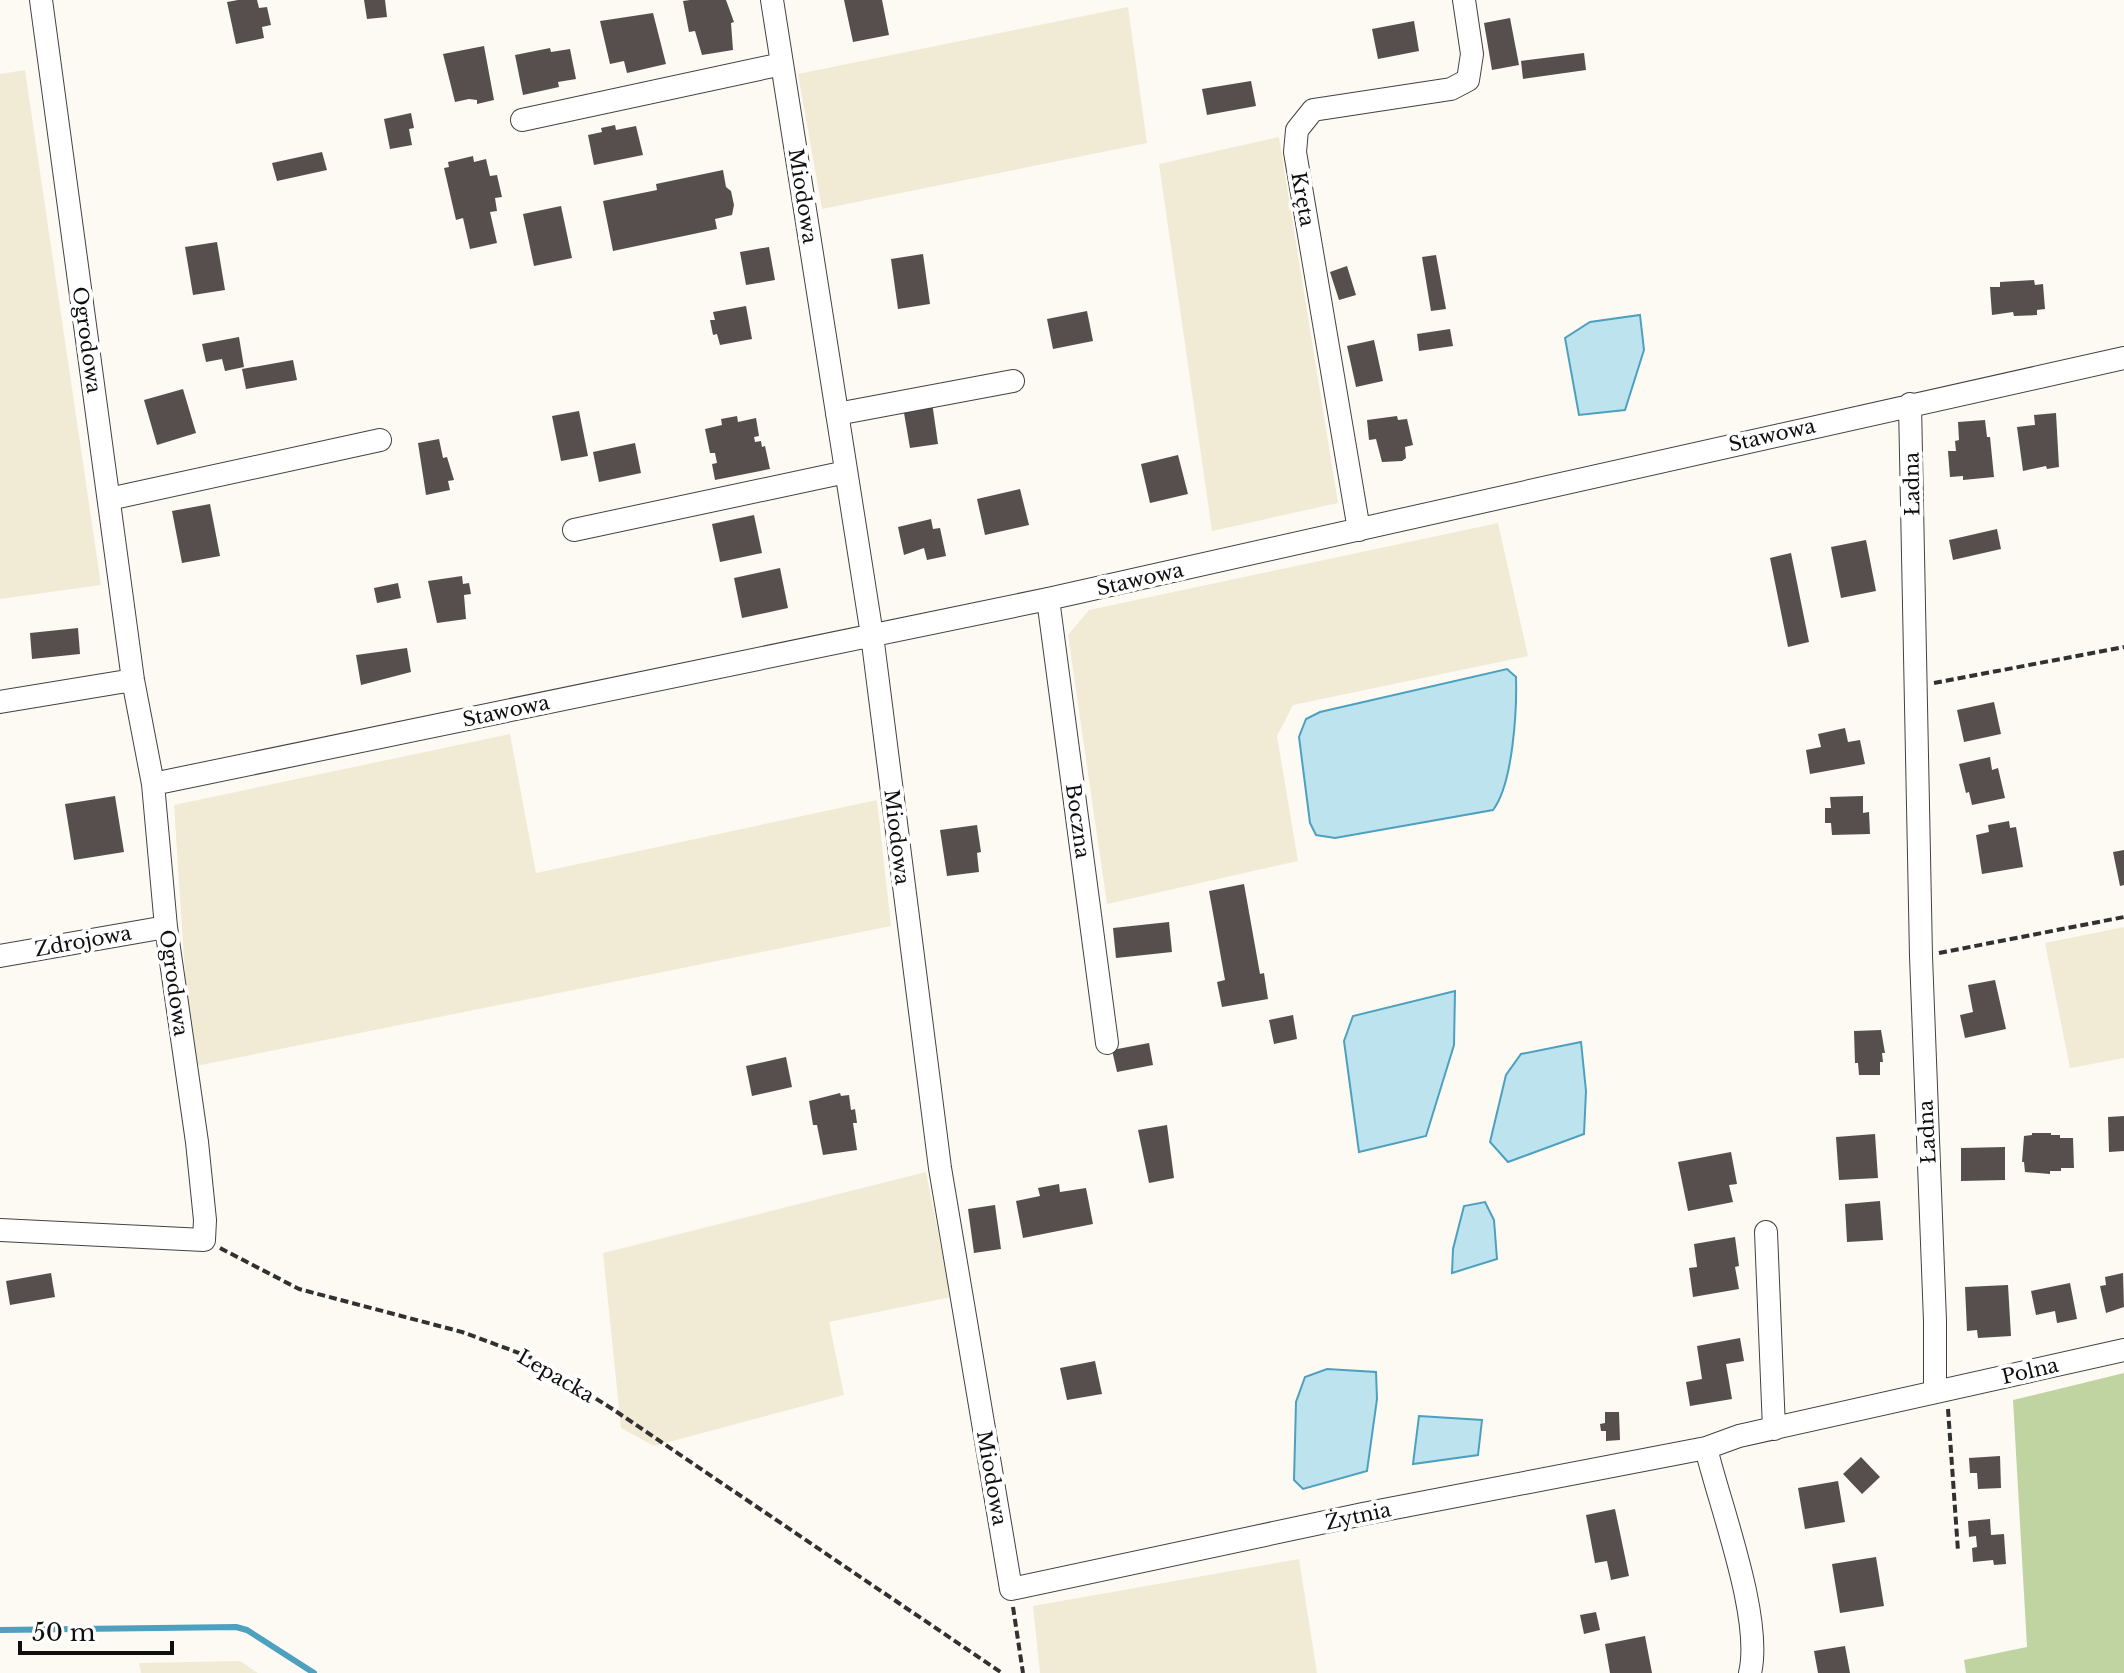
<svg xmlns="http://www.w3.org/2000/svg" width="2124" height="1673" font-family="'Libre Baskerville',serif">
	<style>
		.farmland { fill: #f1ebd5 }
		.forest { fill: #bfd4a1 }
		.water { fill: #bde3ef; stroke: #4da0be; stroke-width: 2 }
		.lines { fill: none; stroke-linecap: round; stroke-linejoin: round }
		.stream { stroke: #4da0be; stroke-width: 6 }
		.building { fill: #574f4d }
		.minor-casing { stroke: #424242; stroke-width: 24 }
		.path { stroke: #313131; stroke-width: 4; stroke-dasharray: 8 4; stroke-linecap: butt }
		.minor { stroke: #fff; stroke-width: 22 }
		.labels { text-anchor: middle; stroke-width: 8; stroke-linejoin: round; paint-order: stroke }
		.street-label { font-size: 20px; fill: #0f0f0f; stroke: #fff }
	</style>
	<rect width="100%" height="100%" fill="#fdfaf3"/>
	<path class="farmland" d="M1128,7L1147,143L822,209L798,74Z
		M25,70L101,585L0,599V74Z
		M1279,137L1338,503L1212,531L1159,164Z
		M1498,523L1528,656L1293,705L1277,736L1298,861L1107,904L1068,635L1089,610Z
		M510,734L536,873L877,800L891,926L191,1067L174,805Z
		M2124,927V1058L2070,1068L2045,943Z
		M926,1172L951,1297L829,1322L844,1395L654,1446L621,1428L603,1253Z
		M1299,1559L1317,1673H1040L1033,1606Z
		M240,1661L258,1673H141L139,1663Z"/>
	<path class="forest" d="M2124,1373V1673H1966L1964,1660L2027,1647L2013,1400Z"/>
	<path class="water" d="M1640,315L1644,350L1625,410L1579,415L1565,338L1590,322Z
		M1507,669L1516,677C1517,710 1513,784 1493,810L1335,838L1316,835L1310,823L1299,737L1306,719L1320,712Z
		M1455,991L1454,1045L1426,1136L1359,1152L1344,1041L1353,1016Z
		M1581,1042L1586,1091L1584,1134L1508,1162L1490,1142L1506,1075L1521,1054Z
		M1485,1202L1494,1220L1497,1259L1452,1273L1453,1249L1464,1206Z
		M1327,1369L1376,1372L1377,1399L1367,1471L1303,1489L1294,1480L1296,1402L1305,1377Z
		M1419,1416L1482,1420L1478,1455L1413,1464Z"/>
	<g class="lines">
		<path class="stream" d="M0,1630L236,1627L247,1630L314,1673"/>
	</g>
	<path class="building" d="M238,0H257L259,8L267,7L271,25L262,27L264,38L236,44L227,2Z
		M364,0H385L387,17L367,19Z
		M690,0H726L734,22L731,23L733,50L702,55L695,31L689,32L683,1Z
		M844,0H882L889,35L853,42Z
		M653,13L666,64L627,73L624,61L610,64L600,21Z
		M1510,18L1519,65L1492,70L1484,23Z
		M1414,21L1419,51L1378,59L1372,29Z
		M484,46L494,100L477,104V100L469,99L455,102L443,54Z
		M550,48L551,52L570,49L576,79L558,82L559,87L523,95L515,55Z
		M1584,53L1586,70L1523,79L1521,61Z
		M1251,81L1256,106L1207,115L1202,89Z
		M411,113L414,128L409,129L412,145L390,149L384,119Z
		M615,125L616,130L636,126L643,155L594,165L588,135L602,132L601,128Z
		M322,152L327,170L277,181L272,163Z
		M473,156L474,162L486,159L490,176L497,175L502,197L495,198L497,211L490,212L497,243L470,249L463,218L456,220L444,168L449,167L448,162Z
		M723,170L726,187L731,191L734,205L732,215L715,219L717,229L613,251L603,201L657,190L656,184Z
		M561,206L572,258L534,266L523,214Z
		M217,242L225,290L193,295L185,247Z
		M769,247L775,280L746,285L740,252Z
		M923,254L930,304L898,309L891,259Z
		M1436,255L1446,309L1431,311L1422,257Z
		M1347,266L1356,295L1339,300L1330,272Z
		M2034,280L2035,285L2043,284L2045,309L2037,310V315L2014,316L2013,312L1992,315L1990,287H2000V282Z
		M746,306L752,339L720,345L717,334L713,335L710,320H715L713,312Z
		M1087,311L1093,341L1053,349L1047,319Z
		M1450,329L1453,346L1419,351L1417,334Z
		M239,337L244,367L225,371L222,359L206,362L202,344Z
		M1374,340L1383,381L1356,387L1347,346Z
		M293,360L297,380L246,389L242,369Z
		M183,389L196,433L157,445L144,400Z
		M932,402L938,444L910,448L903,407Z
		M579,411L588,456L561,461L552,416Z
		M2056,413L2059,467L2047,469L2046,466L2023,471L2017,427L2035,425L2034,415Z
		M737,416L738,422L756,418L759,436L754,437L755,442L761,441L762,447L765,446L770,469L715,480L712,464L717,463L715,453H710L705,429L722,425L721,419Z
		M1397,416L1398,420L1407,419L1413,445L1405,447L1406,458L1402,461L1382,462L1376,439L1369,440L1367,420Z
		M1985,420L1987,437H1990L1994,477L1963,480V476L1950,477L1948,451H1956L1955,441L1959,440L1958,422Z
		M439,439L443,458L447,457L454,480L448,481L450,490L426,495L418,443Z
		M635,443L641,473L599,482L593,452Z
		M1178,455L1188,494L1150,503L1141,464Z
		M1020,489L1029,525L985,535L977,499Z
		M210,504L220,556L182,563L172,511Z
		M754,515L762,553L720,562L712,524Z
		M931,519L933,529L940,528L946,556L927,560L924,548L904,555L898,527Z
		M1997,529L2001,549L1953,560L1949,540Z
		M1866,540L1876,591L1841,598L1831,547Z
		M1791,553L1809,642L1788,647L1770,558Z
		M780,568L788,608L742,618L734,578Z
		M462,576L463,584L469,583L471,594L464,595L466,619L437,623L428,581Z
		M398,583L401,598L377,603L374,588Z
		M78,628L80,654L32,659L30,633Z
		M407,648L411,672L361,685L356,655Z
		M1994,702L2001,734L1964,742L1957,710Z
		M1845,728L1848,742L1860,740L1865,764L1810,774L1806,750L1821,747L1818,734Z
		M1990,757L1992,770L1998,768L2005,798L1972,805L1969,792L1966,793L1959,764Z
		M115,796L124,852L74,860L65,804Z
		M1863,796V813L1869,812L1870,834L1832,835L1831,823H1825V808H1831L1830,797Z
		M2009,821L2010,828L2016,827L2023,867L1982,874L1976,835L1989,832L1988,825Z
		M977,825L981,852L977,853L979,872L947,876L940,830Z
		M2124,850V885L2120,886L2113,852Z
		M1244,884L1260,974L1264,973L1268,999L1222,1007L1217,982L1225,980L1209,891Z
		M1169,922L1172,952L1116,958L1113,928Z
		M1995,980L2006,1029L1965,1038L1960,1015L1973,1012L1968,985Z
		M1293,1015L1297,1039L1274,1044L1269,1020Z
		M1881,1030L1885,1053H1882L1883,1062H1880V1075H1859L1858,1063H1855L1854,1031Z
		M1149,1043L1153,1065L1117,1072L1112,1050Z
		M786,1057L792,1087L752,1096L746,1066Z
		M840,1093L841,1096L849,1095L851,1110L855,1109L857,1123H853L857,1150L823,1155L817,1125H813L809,1101Z
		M2124,1116V1151L2109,1152L2108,1117Z
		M1167,1125L1174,1178L1149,1183L1138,1130Z
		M2032,1133H2051V1135H2060V1138H2073L2074,1168H2061V1171H2050V1174L2025,1172L2024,1162H2022L2024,1136L2032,1135Z
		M1875,1134L1878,1178L1839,1180L1836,1137Z
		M2005,1147V1180L1961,1181V1148Z
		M1731,1152L1737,1184L1729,1185L1733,1202L1688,1211L1678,1162Z
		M1059,1184L1060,1192L1086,1188L1093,1224L1023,1238L1016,1201L1040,1196L1038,1188Z
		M1880,1201L1883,1240L1847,1242L1845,1204Z
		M995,1205L1001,1249L974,1253L968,1209Z
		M1735,1237L1739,1266L1735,1267L1739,1289L1693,1297L1689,1268L1697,1267L1694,1244Z
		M51,1273L55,1297L10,1305L6,1281Z
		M2123,1273L2124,1307L2106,1313L2100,1286L2106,1285L2105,1277Z
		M2070,1283L2077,1319L2057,1323L2055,1311L2036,1315L2031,1291Z
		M2008,1285L2011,1336L1978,1338L1977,1330L1967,1331L1965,1287Z
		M1740,1338L1744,1361L1726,1364L1732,1399L1690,1406L1686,1382L1702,1379L1697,1346Z
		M1095,1361L1102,1394L1067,1400L1060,1368Z
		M1605,1412H1619L1620,1440L1606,1441V1431H1601L1600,1424L1605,1423Z
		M2000,1456L2001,1488L1978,1489L1977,1473H1970L1969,1458Z
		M1861,1457L1880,1477L1862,1494L1843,1474Z
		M1838,1481L1845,1522L1805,1529L1798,1488Z
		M1615,1509L1629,1576L1611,1580L1607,1561L1595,1563L1586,1515Z
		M1990,1519L1991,1535L2004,1534L2006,1564L1994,1565L1993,1560L1973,1562L1972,1548L1977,1547L1976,1536L1969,1537L1968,1521Z
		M1876,1557L1884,1606L1840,1613L1832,1564Z
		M1596,1612L1600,1630L1584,1634L1580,1615Z
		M1645,1636L1652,1673H1610L1605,1644Z
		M1845,1646L1850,1673H1818L1814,1651Z"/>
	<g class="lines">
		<g class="minor-casing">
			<path id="minor" d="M772,0L872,635L940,1168L1011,1589L1363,1514L1706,1448L1739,1436L2124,1350
				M522,120L782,64
				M1910,404L1921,956L1935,1321V1392
				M837,414L1013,381
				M109,499L380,440
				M574,530L846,472
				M1359,530L1295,152L1297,130L1313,110L1451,89L1468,80L1472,54L1464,0
				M1048,599L1107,1043
				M0,702L133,680
				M153,784L1048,599L2124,358
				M0,956L166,927
				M0,1230L204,1240L205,1220L197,1142L166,927L153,784L133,680L41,0
				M1766,1232L1774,1429
				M1706,1448C1720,1506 1763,1618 1750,1673"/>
		</g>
		<path class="path" d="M1934,683L2124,647
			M1939,953L2124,917
			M220,1248L299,1289L462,1332L530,1357L614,1410L1002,1673
			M1948,1409L1958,1551
			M1013,1607L1023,1673"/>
		<use href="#minor" class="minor"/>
	</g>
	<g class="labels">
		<g class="street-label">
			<text transform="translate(803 196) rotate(81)" y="7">Miodowa</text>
			<text transform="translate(1303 199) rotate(80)" y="7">Kręta</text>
			<text transform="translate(87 340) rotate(82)" y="7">Ogrodowa</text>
			<text transform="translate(1772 435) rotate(-13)" y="7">Stawowa</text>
			<text transform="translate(1912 484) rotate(-91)" y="7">Ładna</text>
			<text transform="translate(1140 579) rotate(-13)" y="7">Stawowa</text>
			<text transform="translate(506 711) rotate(-12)" y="7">Stawowa</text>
			<text transform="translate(1078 821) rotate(82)" y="7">Boczna</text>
			<text transform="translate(897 837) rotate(83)" y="7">Miodowa</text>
			<text transform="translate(83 941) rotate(-10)" y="7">Zdrojowa</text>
			<text transform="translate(174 983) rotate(82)" y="7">Ogrodowa</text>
			<text transform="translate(1927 1132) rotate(-93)" y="7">Ładna</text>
			<text transform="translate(2030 1371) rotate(-13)" y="7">Polna</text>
			<text transform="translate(556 1376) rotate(30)" y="7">Lepacka</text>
			<text transform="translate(992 1478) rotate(80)" y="7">Miodowa</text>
			<text transform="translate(1358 1516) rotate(-12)" y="7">Żytnia</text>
		</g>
	</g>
	<path d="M20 1641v12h152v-12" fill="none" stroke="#0f0f0f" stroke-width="4"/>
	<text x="32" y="1641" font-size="24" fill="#0f0f0f" stroke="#ffffff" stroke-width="6" paint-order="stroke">50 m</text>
</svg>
